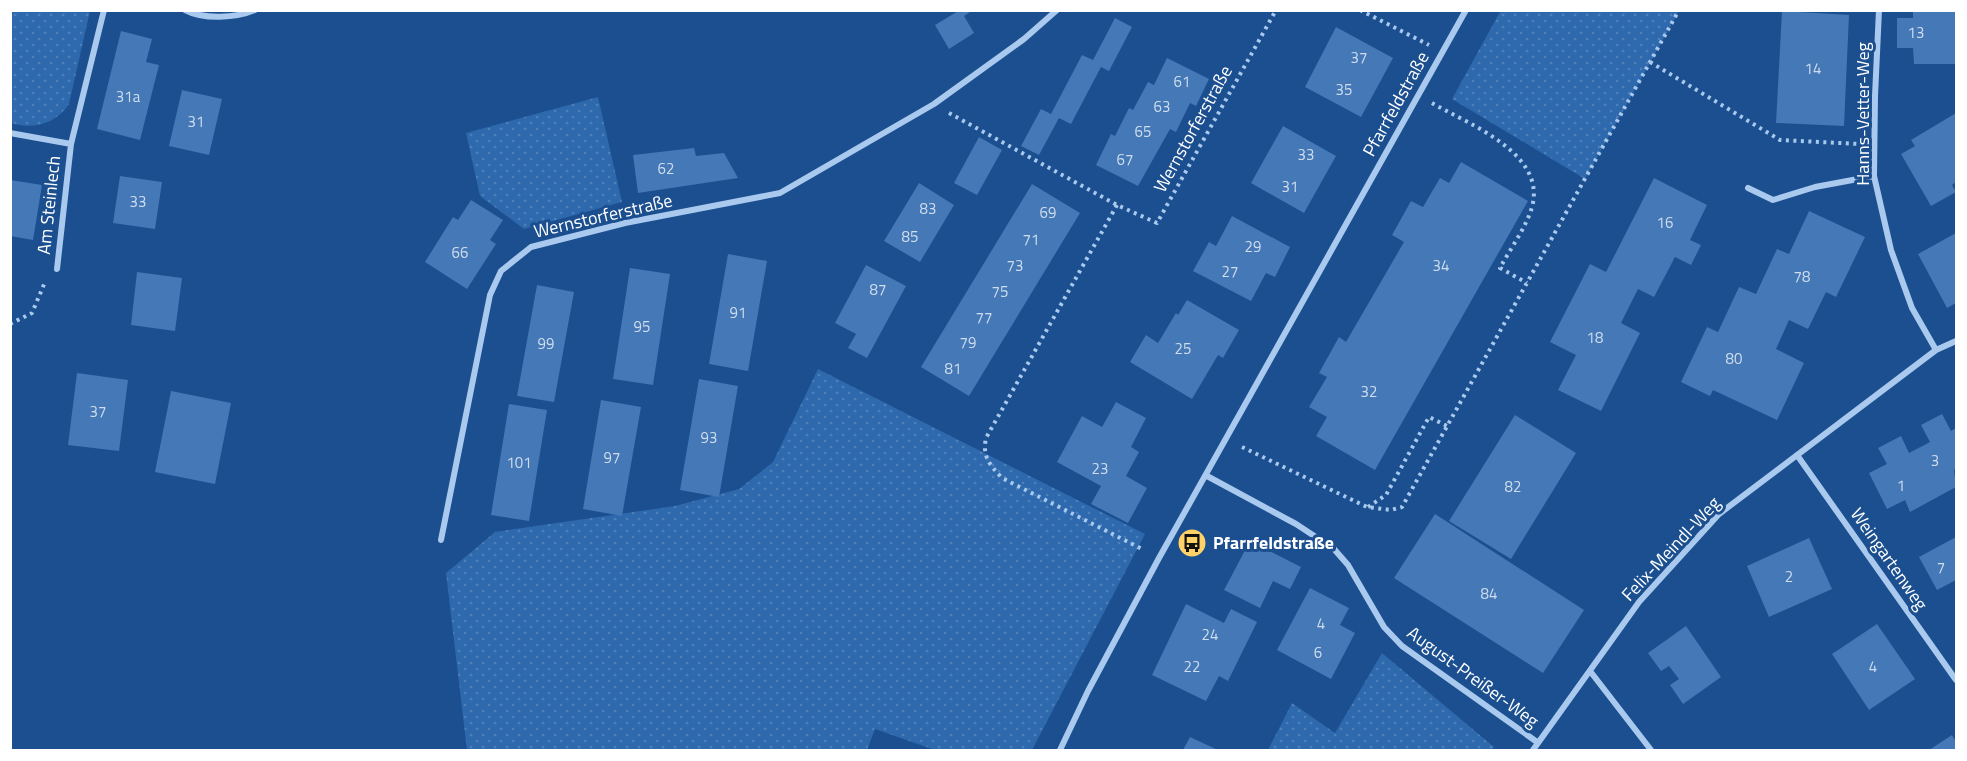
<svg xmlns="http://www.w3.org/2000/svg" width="1967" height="761" font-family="'Titillium Web',sans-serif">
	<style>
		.grass { fill: url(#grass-dots) }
		.building { fill: #4478b7 }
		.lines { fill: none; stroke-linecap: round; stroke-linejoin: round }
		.path { stroke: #a9c9ee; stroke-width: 4; stroke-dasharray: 3 4.5; stroke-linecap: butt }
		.street { stroke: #a9c9ee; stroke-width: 6 }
		.labels { text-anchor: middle; stroke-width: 6; stroke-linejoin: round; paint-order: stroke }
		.number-label { font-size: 15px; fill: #d0dded }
		.street-label { font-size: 18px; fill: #fff; stroke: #1b4f8f }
		.poi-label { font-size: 18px; font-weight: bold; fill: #fff; stroke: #1b4f8f; text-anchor: start }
	</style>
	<defs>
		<pattern id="grass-dots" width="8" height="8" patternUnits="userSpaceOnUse" patternTransform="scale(1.5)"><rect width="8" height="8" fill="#2e69ad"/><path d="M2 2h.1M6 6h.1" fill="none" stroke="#4d80b9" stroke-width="1.8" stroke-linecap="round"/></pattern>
	</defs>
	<rect width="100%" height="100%" fill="#1b4f8f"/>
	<path class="grass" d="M1501,10L1679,11L1585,179L1452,99Z
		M10,11H90L69,104C56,124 33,130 11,123Z
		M598,97L622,202L524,229L480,196L466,133Z
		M818,369L1145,534L1032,750H935L875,729L867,750H467L446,573L495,532L675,506L739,489L773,462Z
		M1382,653L1494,747L1492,750H1268L1292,703L1335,733Z"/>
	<path class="building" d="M960,10H973L964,16L974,33L949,49L935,25Z
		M1913,10H1956V64H1914L1913,48H1897V18H1913Z
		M1782,11L1849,15L1844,126L1776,123Z
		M1115,18L1132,27L1109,71L1101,67L1071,124L1059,118L1039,155L1021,146L1041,109L1051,114L1082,55L1093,60Z
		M1336,27L1393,58L1361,117L1305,87Z
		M121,31L152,39L146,62L159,65L140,140L97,129Z
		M1167,58L1209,79L1196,106L1190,103L1176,132L1170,129L1138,186L1096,165L1111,134L1115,136L1129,108L1133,110L1148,82L1154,85Z
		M182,90L222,99L209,155L169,146Z
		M1956,113V182L1952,185L1956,192L1931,206L1901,154L1915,146L1911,140Z
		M1283,126L1336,156L1304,213L1251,183Z
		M979,137L1002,150L977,195L954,183Z
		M694,148L696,156L724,153L738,178L638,193L633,155Z
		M1461,162L1528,201L1375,470L1316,436L1327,417L1309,407L1327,377L1319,373L1339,337L1346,342L1404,242L1392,235L1411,201L1423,207L1440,178L1449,183Z
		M120,176L162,182L155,229L113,223Z
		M1654,178L1707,205L1690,240L1701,245L1691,265L1675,257L1654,297L1638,289L1621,323L1640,333L1601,411L1558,390L1576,355L1550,342L1590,264L1606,272Z
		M10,180L42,185L33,240L10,236Z
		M919,183L954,205L920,262L884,241Z
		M1032,184L1080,213L969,396L921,367Z
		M471,200L503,220L490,240L496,244L467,289L425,262L453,217L458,220Z
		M1809,211L1865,237L1836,297L1826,292L1808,329L1789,320L1776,349L1804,363L1777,420L1713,390L1710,396L1681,382L1707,327L1718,332L1739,287L1756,294L1777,249L1789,254Z
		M1232,216L1290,247L1275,277L1266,273L1251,301L1193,271L1209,242L1216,246Z
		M1956,233V303L1947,308L1918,254Z
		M728,254L767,261L748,371L709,364Z
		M866,265L906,286L867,358L848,348L856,334L835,323Z
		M630,268L670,274L653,385L613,379Z
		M137,272L182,278L175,331L131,325Z
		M537,285L574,292L554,402L517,396Z
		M1187,300L1239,330L1223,358L1218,355L1192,399L1130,362L1146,335L1158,343L1176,313L1178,315Z
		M77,373L128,380L119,451L68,445Z
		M699,379L738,386L719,497L680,490Z
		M171,391L231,403L215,484L155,472Z
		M601,400L641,407L622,516L583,509Z
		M1116,402L1146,418L1131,447L1139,452L1126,476L1147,488L1128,523L1091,504L1101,486L1057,462L1082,416L1102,427Z
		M509,404L547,410L529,521L491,515Z
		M1942,414L1951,431L1956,428V468L1954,470L1956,487L1910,512L1905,500L1887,509L1869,473L1887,464L1878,448L1901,436L1909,453L1930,442L1921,425Z
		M1515,415L1576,453L1511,559L1449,521Z
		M1435,514L1584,610L1543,673L1394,578Z
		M1956,537V580L1937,590L1919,557Z
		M1809,538L1832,589L1769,617L1747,566Z
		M1250,541L1301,567L1290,589L1273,581L1260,608L1224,590Z
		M1310,588L1349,608L1340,625L1355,633L1331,679L1277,650Z
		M1186,604L1224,623L1231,609L1257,622L1228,681L1219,676L1206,701L1152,675Z
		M1877,624L1915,679L1869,710L1832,654Z
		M1686,626L1721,677L1683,704L1670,685L1679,679L1669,666L1661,671L1648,653Z
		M1952,735L1956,742V750H1929Z
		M1190,737L1218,750H1183Z"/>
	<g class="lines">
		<path class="path" d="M1360,10L1429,45
			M1650,62L1780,140L1859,144
			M1432,103C1468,124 1547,153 1532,207C1526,228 1510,249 1500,268L1527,283
			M949,113L1117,205L1157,223L1276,10
			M1117,205L986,438C982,457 990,465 1002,478L1144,550
			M10,324L32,313L45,282
			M1242,447L1367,507L1391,510L1402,507L1679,10
			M1368,507L1386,495L1429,417L1447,426"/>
		<path class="street" d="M185,10C204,20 236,18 255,10
			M1879,10L1875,96L1874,176L1891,250L1912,308L1936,350
			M10,133L71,144
			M1748,188L1773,200L1815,187L1874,176
			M57,269L71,144L104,10
			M1797,455L1956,680
			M1207,476L1296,524L1334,549L1348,565L1384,627L1402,646L1537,742
			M441,540L490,295L501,271L531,247L625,223L780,193L934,104L1024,39L1057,10
			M1590,671L1651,750
			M1060,750L1088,691L1159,558L1466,10
			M1533,750L1639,602L1719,514L1936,350L1956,341"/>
	</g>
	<defs>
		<g id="bus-disc" transform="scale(1.5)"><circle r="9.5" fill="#ffd166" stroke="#1b4f8f"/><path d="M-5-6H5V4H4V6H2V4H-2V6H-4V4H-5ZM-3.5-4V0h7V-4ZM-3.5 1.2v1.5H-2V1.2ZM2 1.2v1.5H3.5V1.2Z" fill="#111"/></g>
	</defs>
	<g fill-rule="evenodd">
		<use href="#bus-disc" x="1192" y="543"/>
	</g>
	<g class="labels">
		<g class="number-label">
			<text x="1916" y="38">13</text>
			<text x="1359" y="63">37</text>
			<text x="1813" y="74">14</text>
			<text x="1182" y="87">61</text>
			<text x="1344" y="95">35</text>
			<text x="128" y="102">31a</text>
			<text x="1162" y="112">63</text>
			<text x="196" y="127">31</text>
			<text x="1143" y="137">65</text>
			<text x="1306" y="160">33</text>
			<text x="1125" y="165">67</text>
			<text x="666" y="174">62</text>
			<text x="1290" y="192">31</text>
			<text x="138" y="207">33</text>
			<text x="928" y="214">83</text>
			<text x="1048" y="218">69</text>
			<text x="1665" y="228">16</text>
			<text x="910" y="242">85</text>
			<text x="1031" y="245">71</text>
			<text x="1253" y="252">29</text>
			<text x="460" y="258">66</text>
			<text x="1015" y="271">73</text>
			<text x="1441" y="271">34</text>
			<text x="1230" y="277">27</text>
			<text x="1802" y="282">78</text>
			<text x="878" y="295">87</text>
			<text x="1000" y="297">75</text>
			<text x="738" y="318">91</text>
			<text x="984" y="323">77</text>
			<text x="642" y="332">95</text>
			<text x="1595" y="343">18</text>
			<text x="968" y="348">79</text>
			<text x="546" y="349">99</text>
			<text x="1183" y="354">25</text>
			<text x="1734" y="364">80</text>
			<text x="953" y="374">81</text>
			<text x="1369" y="397">32</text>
			<text x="98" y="417">37</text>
			<text x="709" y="443">93</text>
			<text x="612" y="463">97</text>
			<text x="1935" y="466">3</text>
			<text x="519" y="468">101</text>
			<text x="1100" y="474">23</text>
			<text x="1901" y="491">1</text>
			<text x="1513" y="492">82</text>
			<text x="1941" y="573">7</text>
			<text x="1789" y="582">2</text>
			<text x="1489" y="599">84</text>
			<text x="1321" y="629">4</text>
			<text x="1210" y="640">24</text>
			<text x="1318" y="658">6</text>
			<text x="1192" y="672">22</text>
			<text x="1873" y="672">4</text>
		</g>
		<g class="street-label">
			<text transform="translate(1396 104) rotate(-61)" y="6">Pfarrfeldstraße</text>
			<text transform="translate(1863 114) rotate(-90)" y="6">Hanns-Vetter-Weg</text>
			<text transform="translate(1193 129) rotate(-61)" y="6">Wernstorferstraße</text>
			<text transform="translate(49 205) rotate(-84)" y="6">Am Steinlech</text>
			<text transform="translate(603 216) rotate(-13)" y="6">Wernstorferstraße</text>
			<text transform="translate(1671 549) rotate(-47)" y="6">Felix-Meindl-Weg</text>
			<text transform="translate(1889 559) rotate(55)" y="6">Weingartenweg</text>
			<text transform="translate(1473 677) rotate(36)" y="6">August-Preißer-Weg</text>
		</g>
		<g class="poi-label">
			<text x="1213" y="549">Pfarrfeldstraße</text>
		</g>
	</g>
	<rect width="1967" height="761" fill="none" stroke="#ffffff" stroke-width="24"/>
</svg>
